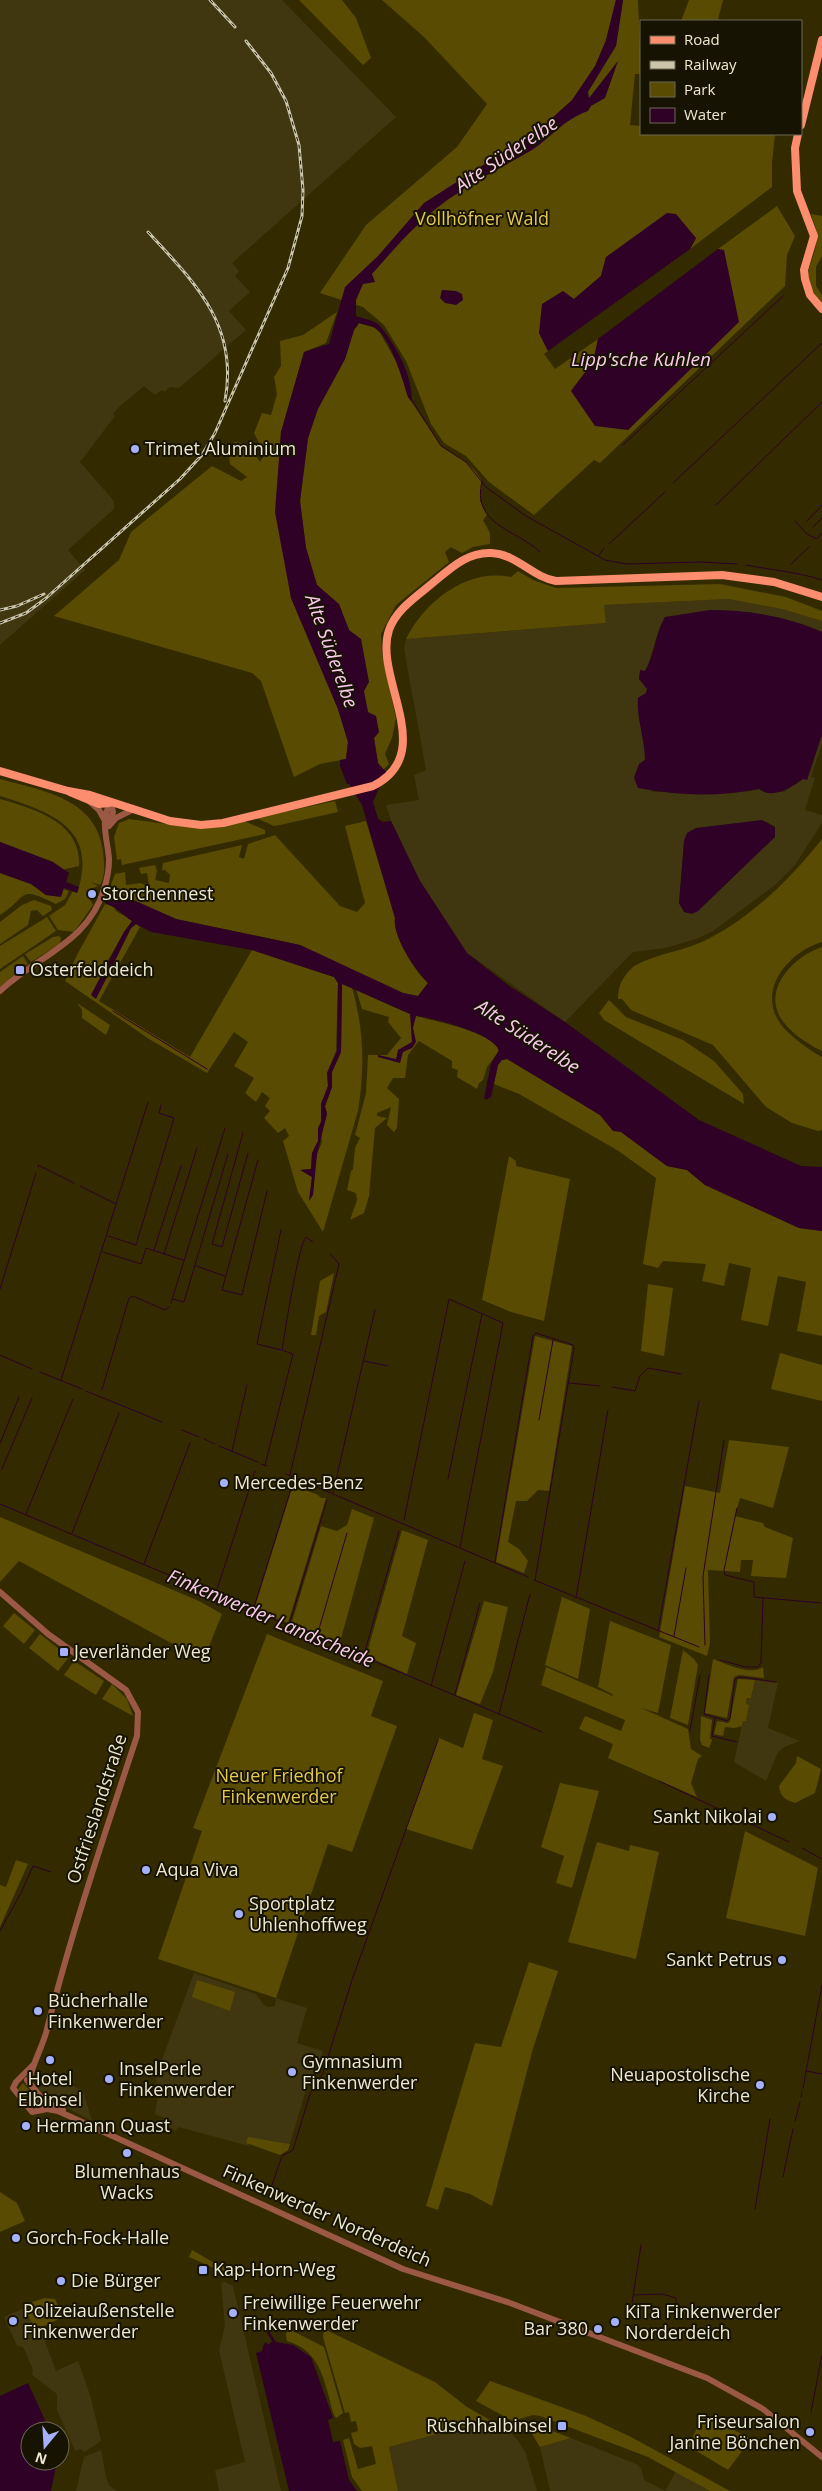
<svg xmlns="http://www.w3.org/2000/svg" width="822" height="2491" font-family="'Open Sans',sans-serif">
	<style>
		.built { fill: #403710; fill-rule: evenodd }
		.green { fill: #594b02 }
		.water { fill: #2f0127 }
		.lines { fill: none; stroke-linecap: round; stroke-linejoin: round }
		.stream { stroke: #2f0127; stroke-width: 1 }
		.minor { stroke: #9b5845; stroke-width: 6 }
		.major { stroke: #fc8d6e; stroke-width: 8 }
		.rail-casing { stroke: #cbc5aa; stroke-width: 3 }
		.rail { stroke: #171303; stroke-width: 1; stroke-dasharray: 4; stroke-linecap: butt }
		.poi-dot { fill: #a5b1fc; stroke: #171303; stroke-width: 2 }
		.labels { text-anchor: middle; stroke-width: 4; stroke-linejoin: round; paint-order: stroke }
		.park-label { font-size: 18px; fill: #e4c94d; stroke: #171303 }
		.poi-label { font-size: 18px; fill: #ede8d1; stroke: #171303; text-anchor: start }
		.street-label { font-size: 18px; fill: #ede8d1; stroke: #171303 }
		.water-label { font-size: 19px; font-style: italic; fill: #fbcaed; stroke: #171303 }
	</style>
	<rect width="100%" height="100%" fill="#332a00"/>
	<path class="built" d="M0,0H282L396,117L232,263L239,271L235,276L250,292L229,311L246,330L179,388L170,387L164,392L162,390L155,395L144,386L119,407L113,414L115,416L80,462L114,501V509L68,550L85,570L0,645Z
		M728,599L782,609L822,621V632L806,625L750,612L692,613L660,626L648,665L645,671L641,670L647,689L646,693L638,698V704L645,740V760L639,764L651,791L654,792L749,791L759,789L784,792L803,779H807L822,735V743L811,777L815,778L805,810L822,815V823L795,865L775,885L713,931L696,939L665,948L633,952L565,1022L467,953L420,881L391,821L386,805L419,800L414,775L426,770L404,649L406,639L606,623L603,605ZM767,822L775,827V837L681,908L679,903L685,837Z
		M755,1680L778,1683L768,1728L800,1741L784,1747L778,1752L766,1781L734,1762L743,1720L746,1721L749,1705H746L748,1697L751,1698Z
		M194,1973L256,1994L263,2004L268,2007L275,2006L276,1998L307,2008L297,2043L323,2051L319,2065L307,2086L290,2144L260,2139L249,2142V2146L178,2127L176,2131L164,2124L166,2119L155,2114L159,2090L156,2078L158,2070Z
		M52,2074L83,2091L92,2121L50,2099L38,2089Z
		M223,2281L233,2286L281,2491H219L215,2470L245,2462L219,2350L225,2326L221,2284Z
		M25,2308L33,2326L40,2328L56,2371L78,2361L91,2398L101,2441L85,2452L80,2449L75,2451L57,2410V2394L32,2375L33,2370L25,2351L23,2347L17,2346L4,2317Z
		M490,2420L502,2423L519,2442L526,2454L537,2491H398L389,2447Z
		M571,2438L636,2464L641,2468L644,2480L665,2491L676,2471L710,2491H550L540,2447Z
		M101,2450L106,2477L109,2485L116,2491H76L84,2457Z"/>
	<path class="green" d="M299,0H342L356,18L371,58L363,65Z
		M382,0H616L606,40L616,46L623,0H638L641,74H635L630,125L641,126V134H775L772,163V187L690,249L696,238L606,257L601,276L574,299L539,333L548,351L544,354L555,369L598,339L593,362L571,391L724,251L718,249L777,206L795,236L787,255L785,286L600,463L594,460L534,515L489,482L466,456L444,443L431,424L406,361L384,325L363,307L320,293L366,225L457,147L487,104L424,37Z
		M689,0H723L718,19L727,21H681Z
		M811,214L822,216V256L816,267V286L822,295V305C797,272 813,271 817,238C818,231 813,221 811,214Z
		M337,312L326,343L304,352L281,432L278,492L291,598L338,709L348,742L346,759L320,764L294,777L261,681L252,673L54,616L119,560L131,532L212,466L241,481L247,477L230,464L228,445L235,442L248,444L260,462L265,454L254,433L262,413L271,415L277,394L274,377L281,366L280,341L303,335Z
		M359,323L375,328L380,333L400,368L408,397L441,446L466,462L476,472L482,481L480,501L487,515L483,520L490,533V544L473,547L462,553L451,547L445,552L449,562L396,605L381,634L382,654L396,718L392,738L385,754L389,764L383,770L378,763L374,738L379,732L368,712L349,630L338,604L317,585L306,548L300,501L308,438L317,409L345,359L354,330Z
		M518,571L533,580L556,588L720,584L786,597L822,611V621L782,609L728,599L604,605L606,623L406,639C425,601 467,568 511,577Z
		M0,779C43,791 96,798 103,851C104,862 106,876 100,885L91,882L98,886L93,888L89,897L93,905L74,932L58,930L49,916L65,905L73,891L77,893C99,829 52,812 0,796Z
		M0,799C34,809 82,822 79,866L62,870L53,862L0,842Z
		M335,801L338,812L280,825L274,826L256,818Z
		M129,819L197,828L244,821L265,830V834L122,865L121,859L117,860L114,837L119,823Z
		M366,821L395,918C392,935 415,972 428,983L418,996L403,993L300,945L176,919L122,895L117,900L107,896L115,874L125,872L126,885L140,883L149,886L147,873L141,874L139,868L155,865L157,871L155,880L169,883L170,875L165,870H162L163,863L242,845L239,857L244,859L248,844L275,835L340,906L357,912L365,903L345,826Z
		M822,839V942C788,952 754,992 783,1027C794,1039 808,1049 822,1057V1130L818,1131L792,1123L766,1107L713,1045L631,1010L622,999H618C618,984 624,975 634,966C658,953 686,951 710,938C754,915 792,877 822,839Z
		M0,873L31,884L46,895L60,896L63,889L69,891L65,899L56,904C16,885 30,896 0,915Z
		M34,900L51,906L52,910L43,916L37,910L31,911L28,925L0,944V922L22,905Z
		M105,904L114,907L116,911L133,921L124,932L102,971L103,985L131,928L136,924L140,927L99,1001L190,1057L252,950L334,977L338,983L336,1051L327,1073L328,1086L321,1104V1122L318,1128V1141L312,1153L311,1169L301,1170L312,1177L309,1201L317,1154L322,1142L321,1133L327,1114L325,1106L332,1087V1072L341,1052L342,984L352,987C364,1030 365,1068 358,1111L323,1232L298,1192L283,1141L289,1136L285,1128L278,1133L264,1118L270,1111L265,1106L270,1098L262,1092L256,1102L245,1093L254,1078L234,1066L248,1042L234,1032L207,1073L149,1039L65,981L77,955Z
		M47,917L56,931L0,969V946Z
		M59,936L61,938L60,944L31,962L25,954L53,937Z
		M822,947V1051C807,1044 789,1032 780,1017C763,987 796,955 822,947Z
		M23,956L28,964L0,987V972Z
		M356,989C375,998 394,1008 414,1015C432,1022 492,1030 499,1051L487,1067L483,1080L479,1083L477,1089L457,1077L458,1070L452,1068V1061L419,1041L408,1055L405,1078H393L387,1088L399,1099L397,1128L394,1132L387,1125L391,1107L377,1113V1116L387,1118L375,1128L369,1196L364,1213L350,1220L357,1200L356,1193L347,1190L351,1171L353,1169L355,1148L360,1138L355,1135L366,1093L368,1055H387L401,1038L388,1022L389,1017L362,1009Z
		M609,1000L626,1017L683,1040L714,1061L743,1094L744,1104L604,1020L599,1013Z
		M77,1003L110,1025L106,1035L82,1018V1010Z
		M507,1059L600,1115L613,1130L621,1132L667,1166L687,1170L705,1185L799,1228L822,1231V1336L797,1331L806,1282L778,1276L768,1326L741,1320L751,1268L729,1263L724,1286L702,1281L706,1264L663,1261L658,1268L643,1264L656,1178L617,1150L519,1094L494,1084L498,1065L502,1060Z
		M509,1156L516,1161V1166L570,1179L544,1321L511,1312L482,1300Z
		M334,1273L326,1312L319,1316L316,1335H311L320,1281Z
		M648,1284L673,1288L664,1356L641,1351Z
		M535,1336L572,1346L549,1491L538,1490L527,1501H516L508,1542L519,1549L528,1561L524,1573L496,1562Z
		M780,1353L822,1365V1401L771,1389Z
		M729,1440L789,1447L773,1508L740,1498L735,1516L763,1523L765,1527L793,1538L786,1578L751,1576L753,1560H741L740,1572L708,1570L710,1643L707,1656L659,1637L685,1486L720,1493Z
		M293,1485L318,1495L321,1498H326L288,1623L254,1610Z
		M352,1509L374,1518L339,1646L291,1625L321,1526L337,1531L347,1525Z
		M0,1517L199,1601L222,1614L206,1654L173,1644L19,1561L0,1582Z
		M402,1530L428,1540L402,1636L416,1643L407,1674L366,1656Z
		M562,1597L590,1609L578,1679L545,1665Z
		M484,1601L508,1607L493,1672L480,1704L456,1695Z
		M14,1613L35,1630L24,1644L3,1626Z
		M610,1621L671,1645L658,1713L641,1708L688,1729L691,1749L702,1756L698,1759L691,1783L697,1797L608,1758L613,1744L579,1729L585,1716L621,1731L625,1720L541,1685L546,1667L613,1696L612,1694L598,1687Z
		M40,1634L69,1657L58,1671L29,1648Z
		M267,1634L383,1681L371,1716L397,1726L352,1852L328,1844L276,1998L158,1959L202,1831L193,1828Z
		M683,1650L694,1659L698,1665L688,1725L670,1718Z
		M713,1659C726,1664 751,1676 763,1667L764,1678L739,1675L734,1677L727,1718L705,1713Z
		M74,1661L104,1681L96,1695L64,1675Z
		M738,1679L755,1680L751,1698H747L746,1704L749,1705L746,1721H743L742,1726L734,1728L725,1727L723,1736L714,1734L717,1721L728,1723L730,1721Z
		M112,1684L127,1699L133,1716L102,1699Z
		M474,1713L493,1720L482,1759L503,1766L472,1850L406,1829L439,1738L463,1748Z
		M701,1716L712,1720L710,1738L712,1740L709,1748L702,1745L700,1740Z
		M797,1756L821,1769L815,1793L795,1803C786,1800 780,1797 779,1786L796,1763Z
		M560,1783L599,1791L572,1888L556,1883L564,1856L541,1847Z
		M745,1831L818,1868L805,1936L726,1918Z
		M597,1842L629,1851L630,1845L659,1852L636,1959L568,1942Z
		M16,1860L28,1864L0,1927V1885L6,1887Z
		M529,1962L558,1971L532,2052L492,2206L470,2194L445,2187L438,2210L426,2206L475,2043L501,2047Z
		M197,1980L235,1992L230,2011L192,1997Z
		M23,2083L40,2102L38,2108H32L18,2089Z
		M248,2137L290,2144L288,2150L280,2155L246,2143Z
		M0,2192L17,2203L25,2221L0,2232Z
		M192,2250L211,2261L239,2273L236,2278L189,2257Z
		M45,2298L55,2299L63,2317L40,2328L33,2326L25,2308L32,2304V2302Z
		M289,2329L324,2347L343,2413L336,2418C332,2413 331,2404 329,2397C322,2371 315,2349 287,2341L286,2334Z
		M324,2329L435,2382L467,2407L490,2420L389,2447L398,2491H362L352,2477L343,2440L349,2438L358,2469L376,2464L372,2446L360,2448L354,2444L351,2433L358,2431L356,2421L351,2422L349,2412L345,2413L323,2337Z
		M490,2381L586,2416L631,2437L730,2491H710L648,2457L540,2416L533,2415L513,2421L476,2401Z
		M704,2414L751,2439L728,2470L688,2446Z
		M534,2426H539L571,2438L540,2447L529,2429Z"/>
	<path class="water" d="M616,0H623L616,46L588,92L589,98L618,61L605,98L591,106L588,111C563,120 553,136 532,150C503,167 473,181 446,201C418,221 395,248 372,274L375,282L363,284L356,300V316C363,319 376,320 381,327C397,348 412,374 412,402L408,397C403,381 390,336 375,328C371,325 364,325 359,323L354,330L345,359L318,409L308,438L300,501L306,548L317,585L339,604L349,630L361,639L369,682L364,691L368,712L376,716L379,732L374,738L378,763L386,772L373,802L378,819L383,822L391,821L420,881L467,953L508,985L565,1022L699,1120L801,1166L822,1167V1231L799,1228L705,1185L687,1170L667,1166L621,1132L613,1131L600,1115L507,1059L502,1060L498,1065L491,1097L486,1100L484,1098L491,1064L499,1050C492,1033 434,1018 416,1016L413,1028L416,1042L412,1048L403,1052L400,1063L378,1057V1055L396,1059L398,1050L412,1042L410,1014L342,984L341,1052L332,1072V1087L325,1106L327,1114L317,1154L313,1195L309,1201L312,1177L300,1170L311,1169L312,1153L318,1141V1128L321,1122V1104L328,1086L327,1073L337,1051L338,983L334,977L252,950L151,932L136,924L131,928L96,999L91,995L124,932L132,921C123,915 115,906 105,903L107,897L117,900L122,895L176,919L300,945L403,993L418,996L428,983C416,971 392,936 395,918L362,805L349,784H347L340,766V760L346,759L348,742L338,709L291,598L275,512L281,432L304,352L329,344L345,287L378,256L424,203L541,128L572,100L595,66L606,40Z
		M667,213L676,214L696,238L690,249L548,351L539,333L542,304L563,291L574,299L601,276L606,257Z
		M718,249L724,250L739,322L628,430L595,426L571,391L593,362L598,339Z
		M442,290L456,291L462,294L463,300L456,305L445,303L440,298Z
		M710,610C748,610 786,616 822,632V735L807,780L803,779C791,787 774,800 759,789C718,797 678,796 638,788L634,778L639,764L645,760C645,740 636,716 638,698L646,693L647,689L639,679L640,670L645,671C655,654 655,634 665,617Z
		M762,820L775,827V837L698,911L692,914L684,912L679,903L684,841L687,833L696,828Z
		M0,842L53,862L69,873L66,882L79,887L77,893L64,888L61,897L46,895L31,884L0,873Z
		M268,2330L276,2342L293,2345L311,2357L333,2418L328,2420L333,2442L340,2441L349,2480L357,2491H289L256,2353L262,2351L264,2344L266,2342L268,2345L272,2341L266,2331Z
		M28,2383L50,2431H30V2461H57L51,2491H0V2396Z"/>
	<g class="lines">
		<path class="stream" d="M412,400L441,446L466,462L486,487L526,516L605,560L626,564L700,562L737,564
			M623,445L783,296
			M482,481C471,525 516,529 540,552
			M673,483L822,343
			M716,505L822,402
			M795,521L807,534L817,539L822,533
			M807,521L822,505
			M813,527L822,518
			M609,544L665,492
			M599,555L604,548
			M791,564L809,547
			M746,565C771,570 798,572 822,580
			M113,1011L207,1069
			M243,1133L212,1244L222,1247L248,1153
			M258,1160L222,1290L242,1295L267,1191
			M38,1167V1165L74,1183
			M80,1186L116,1204
			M108,1236L136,1245L174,1118L159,1113L161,1105
			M154,1250L181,1166
			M103,1252L141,1264L146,1248L183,1260
			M164,1254L197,1148
			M196,1266L225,1276
			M0,1289L36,1173
			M173,1299L184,1302L228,1154
			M171,1303L225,1128
			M281,1350L257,1344L281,1230
			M0,1355L32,1369
			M364,1361L388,1366
			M40,1372L82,1389
			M61,1380L148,1102
			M569,1383L600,1386
			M612,1387L635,1391L640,1376L648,1368L681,1374
			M102,1390L129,1298L133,1296L165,1310L169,1307
			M86,1391L162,1422
			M539,1420L553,1340
			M182,1430L199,1437
			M204,1439L215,1444
			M0,1443L19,1397
			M219,1446L258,1462
			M232,1451L247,1385
			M261,1464L267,1466
			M265,1465L293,1354L282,1350C285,1332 298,1246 306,1237L313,1242
			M2,1469L32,1398
			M286,1474L528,1577
			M290,1475L339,1264L330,1254
			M448,1479L482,1314
			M333,1493L375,1310
			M0,1504L542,1732
			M737,1508L724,1570L725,1575L754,1582V1597L821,1603
			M26,1514L73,1399
			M404,1520L449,1299L503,1323L460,1547
			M72,1533L119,1413
			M495,1562L533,1336L536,1333L573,1345L574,1349L535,1580
			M144,1564L190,1443
			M534,1580L699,1647
			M216,1593L255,1471
			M576,1598L608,1410
			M253,1610L291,1489
			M289,1625L327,1500
			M319,1629L347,1533
			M658,1631L699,1401
			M674,1636L686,1568
			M705,1645L703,1576L724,1440
			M363,1658L399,1531
			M720,1660L745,1667H758L761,1663L763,1598
			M709,1675L704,1714L727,1721L730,1718L735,1679L740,1677L776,1682
			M431,1686L465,1561
			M455,1694L480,1603
			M499,1714L530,1594
			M715,1718L712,1736L737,1742
			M690,1731L700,1675
			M659,1781L789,1842
			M802,1848L822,1859
			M0,1931L22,1891L33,1866L51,1872
			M806,2071L822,2074
			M803,2088L822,1985
			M801,2097L802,2091
			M795,2121L800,2102
			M783,2177L793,2129
			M272,2185L282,2156L293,2150L310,2094L323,2073L352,1980L438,1740
			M755,2209L770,2119
			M634,2295L662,2294L676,2298V2303
			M632,2303L641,2245
			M811,2412L822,2355"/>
		<path class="minor" d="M90,802L99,810L104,819
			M109,824L113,812L111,803
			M109,826L116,818L132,810
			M0,991C37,956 89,942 104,889C107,880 109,869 109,859C108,842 99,818 111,803
			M0,1592L48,1634L126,1690L138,1712L137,1736C105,1833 72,1930 47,2029C44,2044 29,2071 29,2083
			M34,2064L16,2082L13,2088L32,2112L47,2109L58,2111L403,2269L510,2303L707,2378L763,2409L822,2457
			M27,2080L44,2101L42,2110
			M44,2101L63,2110"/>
		<path class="major" d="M801,125L822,40
			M798,134L795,148L797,191L814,236L804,270L805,279L810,295L822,309
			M0,771L68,791L90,795L170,821L201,825L223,823L373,786C439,753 373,678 389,630C397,608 419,595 435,581C452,567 468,552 491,553C517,554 532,577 556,581L722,575L774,582L822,597
			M70,792L99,804L109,803"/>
		<g class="rail-casing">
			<path id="rail" d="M210,0L235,27
				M148,232C195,283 239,325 225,401
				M0,610L17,606L44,594
				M0,623L26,613L45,599L180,479L202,455L215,433L288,268L302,216L303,190L299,145L286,101L271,73L246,41"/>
		</g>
		<use href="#rail" class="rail"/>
	</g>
	<g class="poi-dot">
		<circle cx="135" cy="449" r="5"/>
		<circle cx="92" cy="894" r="5"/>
		<rect x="15" y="965" width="10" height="10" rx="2.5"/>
		<circle cx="224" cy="1483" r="5"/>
		<rect x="59" y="1647" width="10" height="10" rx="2.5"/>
		<circle cx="772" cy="1817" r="5"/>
		<circle cx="146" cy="1870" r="5"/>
		<circle cx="239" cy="1914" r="5"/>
		<circle cx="782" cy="1960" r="5"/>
		<circle cx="38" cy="2011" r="5"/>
		<circle cx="50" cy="2060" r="5"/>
		<circle cx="292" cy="2072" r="5"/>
		<circle cx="109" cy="2079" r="5"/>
		<circle cx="760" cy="2085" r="5"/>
		<circle cx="26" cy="2126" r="5"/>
		<circle cx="127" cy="2153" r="5"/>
		<circle cx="16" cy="2238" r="5"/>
		<rect x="198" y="2265" width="10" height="10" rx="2.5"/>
		<circle cx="61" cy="2281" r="5"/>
		<circle cx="233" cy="2313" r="5"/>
		<circle cx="13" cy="2321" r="5"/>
		<circle cx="615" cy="2322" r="5"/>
		<circle cx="598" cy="2329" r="5"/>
		<rect x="557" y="2421" width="10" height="10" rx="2.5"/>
		<circle cx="810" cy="2432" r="5"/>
	</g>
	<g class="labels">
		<g class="park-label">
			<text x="482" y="225">Vollhöfner Wald</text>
			<text x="279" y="1782">Neuer Friedhof<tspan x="279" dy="21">Finkenwerder</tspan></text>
		</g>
		<g class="poi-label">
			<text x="145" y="455">Trimet Aluminium</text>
			<text x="102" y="900">Storchennest</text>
			<text x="30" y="976">Osterfelddeich</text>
			<text x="234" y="1489">Mercedes-Benz</text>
			<text x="74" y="1658">Jeverländer Weg</text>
			<text x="762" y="1823" text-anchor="end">Sankt Nikolai</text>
			<text x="156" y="1876">Aqua Viva</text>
			<text x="249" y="1910">Sportplatz<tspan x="249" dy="21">Uhlenhoffweg</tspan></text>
			<text x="772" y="1966" text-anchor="end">Sankt Petrus</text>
			<text x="48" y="2007">Bücherhalle<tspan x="48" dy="21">Finkenwerder</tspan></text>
			<text x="302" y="2068">Gymnasium<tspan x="302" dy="21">Finkenwerder</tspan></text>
			<text x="119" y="2075">InselPerle<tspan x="119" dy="21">Finkenwerder</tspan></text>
			<text x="750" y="2081" text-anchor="end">Neuapostolische<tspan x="750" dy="21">Kirche</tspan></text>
			<text x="50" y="2085" text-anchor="middle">Hotel<tspan x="50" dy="21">Elbinsel</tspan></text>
			<text x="36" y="2132">Hermann Quast</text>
			<text x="127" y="2178" text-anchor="middle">Blumenhaus<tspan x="127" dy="21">Wacks</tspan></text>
			<text x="26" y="2244">Gorch-Fock-Halle</text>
			<text x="213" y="2276">Kap-Horn-Weg</text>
			<text x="71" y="2287">Die Bürger</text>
			<text x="243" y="2309">Freiwillige Feuerwehr<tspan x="243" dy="21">Finkenwerder</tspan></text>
			<text x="23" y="2317">Polizeiaußenstelle<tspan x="23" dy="21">Finkenwerder</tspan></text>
			<text x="625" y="2318">KiTa Finkenwerder<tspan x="625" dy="21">Norderdeich</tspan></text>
			<text x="588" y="2335" text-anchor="end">Bar 380</text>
			<text x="800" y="2428" text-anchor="end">Friseursalon<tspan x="800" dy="21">Janine Bönchen</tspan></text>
			<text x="552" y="2432" text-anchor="end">Rüschhalbinsel</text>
		</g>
		<g class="street-label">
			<text transform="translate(97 1809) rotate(-72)" y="6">Ostfrieslandstraße</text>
			<text transform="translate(327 2216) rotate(24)" y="6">Finkenwerder Norderdeich</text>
		</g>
		<g class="water-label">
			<text transform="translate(506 154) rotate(-34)" y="7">Alte Süderelbe</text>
			<text x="641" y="366">Lipp'sche Kuhlen</text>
			<text transform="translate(332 651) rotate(70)" y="7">Alte Süderelbe</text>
			<text transform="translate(528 1036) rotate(33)" y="7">Alte Süderelbe</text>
			<text transform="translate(271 1618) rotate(23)" y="7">Finkenwerder Landscheide</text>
		</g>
	</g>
	<rect x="640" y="20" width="162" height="115" fill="#171303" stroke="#6d6855"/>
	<rect x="650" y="36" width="25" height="8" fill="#fc8d6e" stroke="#6d6855"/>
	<text x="684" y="45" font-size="15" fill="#ede8d1">Road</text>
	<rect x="650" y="61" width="25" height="8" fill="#cbc5aa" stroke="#6d6855"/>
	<text x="684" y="70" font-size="15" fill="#ede8d1">Railway</text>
	<rect x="650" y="82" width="25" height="15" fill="#594b02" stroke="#6d6855"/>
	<text x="684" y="95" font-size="15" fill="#ede8d1">Park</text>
	<rect x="650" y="108" width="25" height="15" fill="#2f0127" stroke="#6d6855"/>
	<text x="684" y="120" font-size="15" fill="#ede8d1">Water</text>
	<g transform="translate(45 2446) rotate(198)"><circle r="24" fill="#171303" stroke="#6d6855"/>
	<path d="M0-4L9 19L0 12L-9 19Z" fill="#a5b1fc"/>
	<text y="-8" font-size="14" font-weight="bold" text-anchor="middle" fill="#ede8d1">N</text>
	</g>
</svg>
